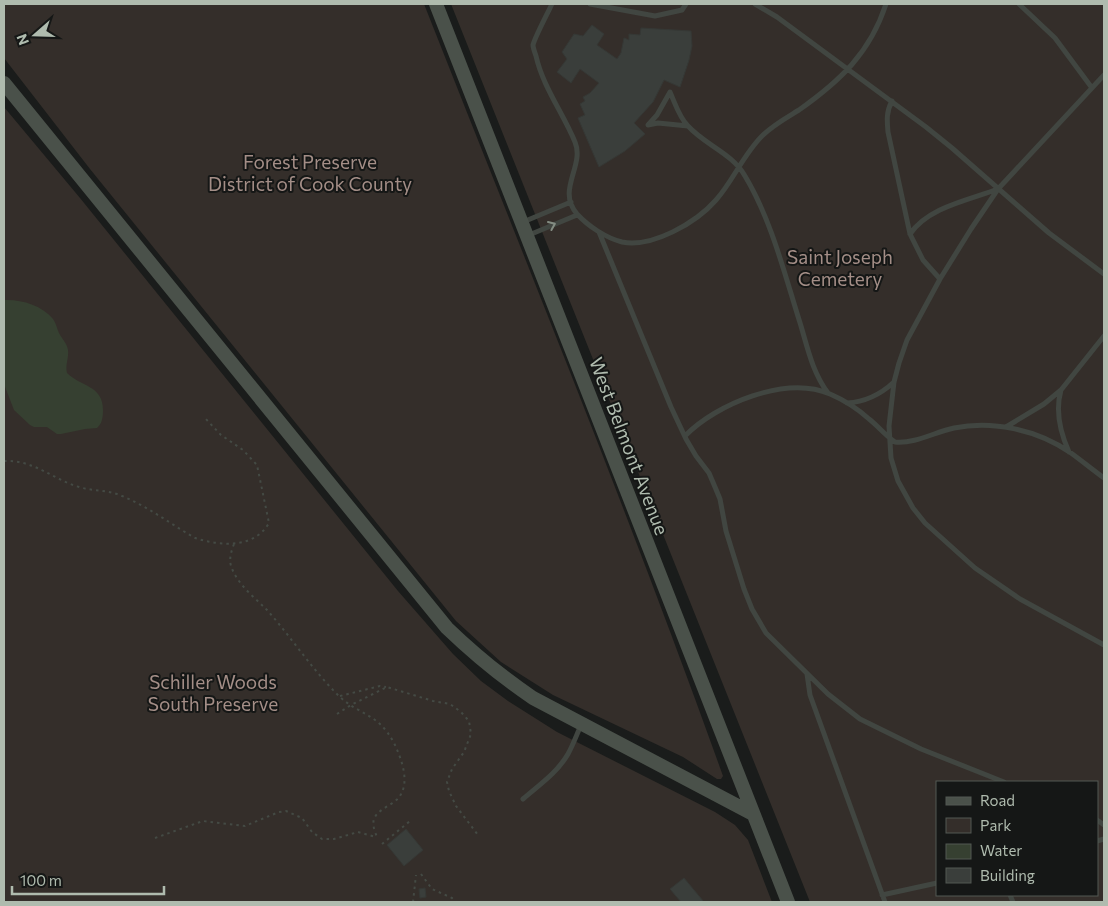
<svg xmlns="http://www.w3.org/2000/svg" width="1108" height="906" font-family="Commissioner,sans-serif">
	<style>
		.green { fill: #342e2a; fill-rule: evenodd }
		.water { fill: #364031 }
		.building { fill: #3a3e3b; stroke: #353835 }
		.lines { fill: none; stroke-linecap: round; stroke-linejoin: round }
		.path { stroke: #444a44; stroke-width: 2; stroke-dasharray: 2.5 4; stroke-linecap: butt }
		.lane { stroke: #414641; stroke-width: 5 }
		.secondary { stroke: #4a514a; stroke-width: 14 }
		.oneway { stroke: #838c82 }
		.labels { text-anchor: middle; stroke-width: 4; stroke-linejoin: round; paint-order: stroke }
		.park-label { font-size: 19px; fill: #a48e87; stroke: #151716 }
		.street-label { font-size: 19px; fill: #afbbae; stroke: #151716 }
	</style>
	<rect width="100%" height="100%" fill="#1a1c1b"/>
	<path class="green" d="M4,4H424C525,260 630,516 723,776L721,779H717L683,757L553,695L501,662L456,621L90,169L4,58Z
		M451,4H1104V902H810ZM937,782H1097V895H937Z
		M4,107L80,198L398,591L453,654L481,681L508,701L557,732L715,812L735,825L748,840L772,902H4Z"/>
	<path class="water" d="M4,300C20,299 42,305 53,319C56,323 57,329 59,333C62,339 67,343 68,350C69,358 65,365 67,373C81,387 103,385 103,410C103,417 102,424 97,428L85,429L61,434H57L47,427H34L30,425L14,410L4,384Z"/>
	<path class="building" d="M592,25L604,34L597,45L617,59L621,53L624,38L629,40V34L640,35L641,28L691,31L692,46L689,60L680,87L664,80L653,102L634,123L645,134L625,151L599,167L578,118L585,115L580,104L585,101L583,97L590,93L599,83L580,69L571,83L557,72L567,59L562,52L574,34L583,36Z
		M406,829L423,850L404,866L387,845Z
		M684,878L704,902H681L670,889Z
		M425,888L426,897L420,898L419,889Z"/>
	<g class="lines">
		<path class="path" d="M4,461C35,460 52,479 79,487C92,491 105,490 117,494C146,505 169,523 195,538C220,546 254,549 269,523L257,465L243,450L221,435L204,417
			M234,544C231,552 229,559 231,566C237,584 254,597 267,610C292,638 313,671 340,697C361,716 378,713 394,743C402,760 413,788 394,802C387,807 377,811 374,819C372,825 375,832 377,837
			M340,696L380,686L386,687
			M337,714L351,705L387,687L433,701L450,704L461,712L469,721L471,734L464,752L452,769L447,782L449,791L456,806L478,835
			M155,838L203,821L245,826L279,812L286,811L302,818L312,832L322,839H334L358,832L376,837
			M382,844L410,821
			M421,874L432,889L452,898L456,902
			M413,902L416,875"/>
		<path class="lane" d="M552,4C548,12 534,39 533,45C533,48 535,53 536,56C543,87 563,113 575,142C585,166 556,190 577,214C588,226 606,238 622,242C652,248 696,223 716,200C733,181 743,155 762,136C773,125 786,118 799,110C840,81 870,53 886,4
			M590,4L655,16L682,10L686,4
			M755,4L777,17L926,127L952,148L1049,233L1104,274
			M1019,4L1055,38L1092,88
			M1104,75L998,189L971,229L940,279L907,340L899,363L894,382L889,426L891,458L898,481L913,508L925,523L975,568L1020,599L1104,645
			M892,101C886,112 887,121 888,132L910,234L923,260L940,279
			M688,126L658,123L648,125L657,115L670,92C675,103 679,117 688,126C705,145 732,153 745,176C772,221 785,276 801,326C808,350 813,373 828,393
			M523,222L571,202
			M599,232L671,407L686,439L696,456L709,473L715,487L720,499L726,531L744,589L752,609L766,633L828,694L860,719L921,749L1004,782
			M910,234C928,207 969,200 998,189
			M529,235L577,215
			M1061,390C1055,411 1060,432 1069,452
			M847,403C865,402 881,394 894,382
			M1006,427L1044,404L1061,390L1104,336
			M685,436C716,404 786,375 830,394C844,400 858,409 869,419C878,426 885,435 895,442C915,444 935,432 954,428C993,420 1038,430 1071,453C1082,461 1093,470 1104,478
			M807,674L810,695L885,902
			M523,799C539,785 557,773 568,754C573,745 577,734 581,725
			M1097,820L1104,825
			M1097,841L1104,839
			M882,895L937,883
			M1010,895L1013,902"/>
		<path class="secondary" d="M436,4L788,902
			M4,83L447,628C474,654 502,677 533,698L753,814"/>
	</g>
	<defs><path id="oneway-chevron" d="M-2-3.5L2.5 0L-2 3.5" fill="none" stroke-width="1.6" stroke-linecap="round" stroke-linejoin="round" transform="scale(1.25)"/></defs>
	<use class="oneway" href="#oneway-chevron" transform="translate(552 225) rotate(-23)"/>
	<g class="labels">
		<g class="park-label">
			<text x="310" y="169">Forest Preserve<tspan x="310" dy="22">District of Cook County</tspan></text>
			<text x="840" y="264">Saint Joseph<tspan x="840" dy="22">Cemetery</tspan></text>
			<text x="213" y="689">Schiller Woods<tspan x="213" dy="22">South Preserve</tspan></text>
		</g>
		<g class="street-label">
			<text transform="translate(629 446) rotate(69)" y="7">West Belmont Avenue</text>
		</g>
	</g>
	<rect width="1108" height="906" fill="none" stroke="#afbbae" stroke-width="10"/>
	<rect x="936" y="781" width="162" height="115" fill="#151716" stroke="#535953"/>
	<rect x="946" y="797" width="25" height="8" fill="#4a514a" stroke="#535953"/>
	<text x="980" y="806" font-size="15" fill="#afbbae">Road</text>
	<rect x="946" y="818" width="25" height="15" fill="#342e2a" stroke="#535953"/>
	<text x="980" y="831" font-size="15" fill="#afbbae">Park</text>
	<rect x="946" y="844" width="25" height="15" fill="#364031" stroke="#535953"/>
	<text x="980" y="856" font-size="15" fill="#afbbae">Water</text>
	<rect x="946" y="868" width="25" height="15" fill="#3a3e3b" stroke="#535953"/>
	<text x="980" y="881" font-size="15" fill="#afbbae">Building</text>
	<g transform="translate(35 35) rotate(250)" stroke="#151716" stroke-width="4" paint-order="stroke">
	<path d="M0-4L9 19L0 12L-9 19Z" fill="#afbbae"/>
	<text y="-8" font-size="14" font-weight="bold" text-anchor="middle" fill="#afbbae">N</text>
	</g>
	<path d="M12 886v8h152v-8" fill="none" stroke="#afbbae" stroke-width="2.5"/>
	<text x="20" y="886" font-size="15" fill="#afbbae" stroke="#151716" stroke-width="4" paint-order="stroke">100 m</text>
</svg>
